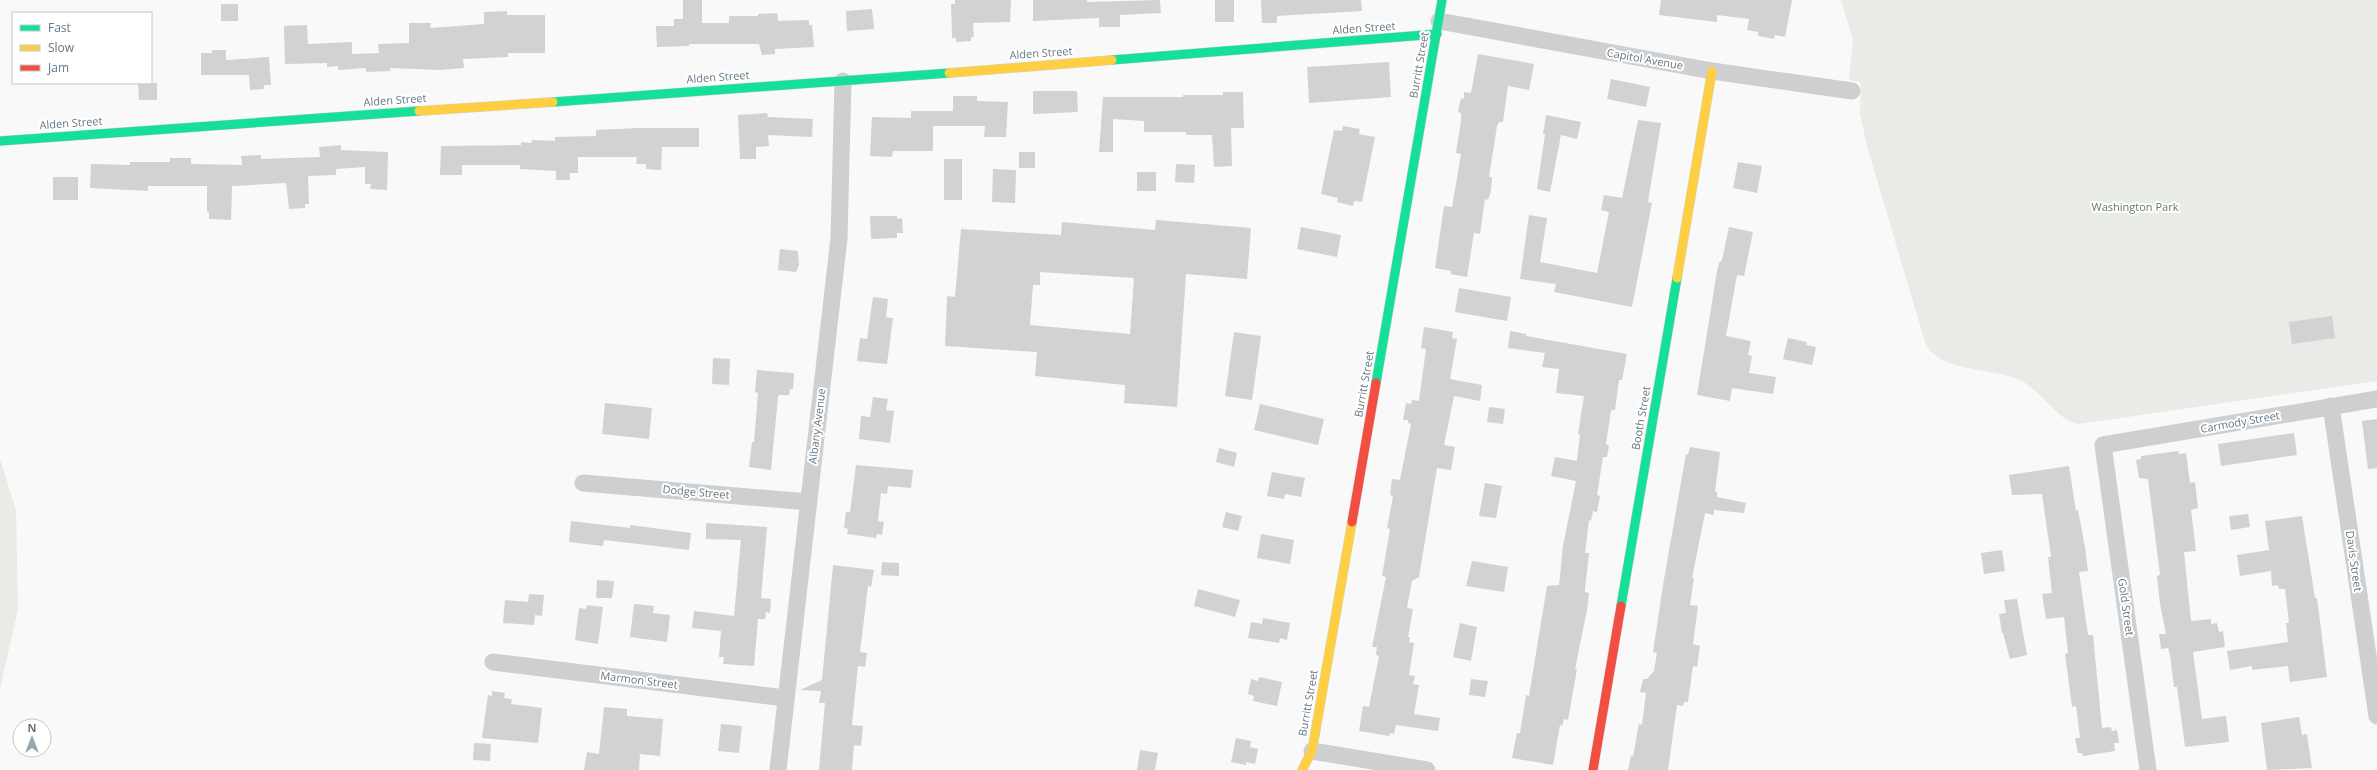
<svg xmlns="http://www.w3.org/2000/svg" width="2377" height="770" font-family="'Open Sans',sans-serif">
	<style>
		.green { fill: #e8ebe6 }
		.building { fill: #d0d2d3; fill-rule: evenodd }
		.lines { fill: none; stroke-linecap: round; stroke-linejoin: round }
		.fast-casing { stroke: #d5d6d7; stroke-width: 10 }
		.slow-casing { stroke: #d5d6d7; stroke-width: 10 }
		.jam-casing { stroke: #d5d6d7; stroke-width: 10 }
		.street { stroke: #cecfd0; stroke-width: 17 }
		.fast { stroke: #16e098; stroke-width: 9 }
		.slow { stroke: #ffcf43; stroke-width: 9 }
		.jam { stroke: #f24e42; stroke-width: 9 }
		.labels { text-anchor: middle; stroke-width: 4; stroke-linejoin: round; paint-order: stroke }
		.street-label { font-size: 11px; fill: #657683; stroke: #fff }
		.park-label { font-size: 11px; fill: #687a64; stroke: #fff }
	</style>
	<rect width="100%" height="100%" fill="#f9f9f9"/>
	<path class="green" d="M1841,0H2377V381L2079,424C2059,423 2040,388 2018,379C1991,368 1937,372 1925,342L1867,146L1860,113L1861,85L1860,82L1849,80L1853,40Z
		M0,459L16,510L18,609L0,689Z"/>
	<path class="building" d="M683,0H702V23H729V16H758V14L777,13L778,21L809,20V25H812L814,47L775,49V54L762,55L759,44H689V46L657,47L656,26H674V19H683Z
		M955,0H1011L1010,22L973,23L974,37H971V41L956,42V38H952L951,4H955Z
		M1033,0H1087V2L1160,0L1161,13L1120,15V27H1099V18L1033,21Z
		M1215,0H1234V22H1215Z
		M1261,0H1361L1362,11L1277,16V23H1262Z
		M1661,0H1792L1785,37L1775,35L1774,39L1758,36V32L1747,30L1749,19L1717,15V22L1659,15Z
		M221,4H238V21H221Z
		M872,9L874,29L847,31L846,11Z
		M507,11V15H545V53H508V57L463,59L464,68L441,70L390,68V71L366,72V68L338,70V66L327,67V63L285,64L284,26L307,25L308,44L352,42V54L379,53L378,44L409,43V23H431L430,28L484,24V12Z
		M212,50H226V60L269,57L271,85H264V89L250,90L249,75H201V53H212Z
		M1478,54L1534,64L1529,90L1508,86L1503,122H1499L1497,126L1489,177H1492L1491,191L1488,200L1485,199L1480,234L1474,233L1467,277L1451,274V271L1435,268L1444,206L1452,207L1461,154L1456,153L1461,121V113L1458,112L1461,98L1464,99V92L1471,93Z
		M1389,62L1391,97L1309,103L1307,67Z
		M1611,79L1650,87L1646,107L1607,99Z
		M138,83H157V100H139Z
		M1033,91H1077L1078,112L1033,114Z
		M1223,92H1243L1244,128H1231L1232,166L1214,167L1212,135H1186V132H1144V121L1113,119V152H1099L1103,97H1183V95H1223Z
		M953,96H977V101L1008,102L1006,137H984L985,126H933V151H893L892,157L870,156L872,117L911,118V111H953Z
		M767,113L768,117L813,119L812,137L768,135L769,146L756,147V159H740L738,115Z
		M1546,115L1581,122L1577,139L1561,135L1550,192L1537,189L1545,134H1543Z
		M1638,120L1661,123L1648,202L1652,203L1632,307L1554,292L1556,284L1520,279L1529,215L1547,218L1540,262L1597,273L1609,212L1601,210L1604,195L1622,198Z
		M1343,126L1360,129L1359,134L1375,137L1362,202L1354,201L1353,206L1337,202L1338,198L1321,194L1334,130L1342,131Z
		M638,128H699V147H662L661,170L646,169V164H636L637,157H578V173H570V180H556V171L520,169V165H462V175H440L441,146L521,145V142L531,143L532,140L555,141V137L596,136V130Z
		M341,145V150L388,152L387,190L370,189L371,184H365V167L336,169V175L308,176L309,204H305V208L289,209L286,183L232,186L231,220L209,219V212H207V186H148V191L90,188L91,164L130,165V162H170V158H191V164L242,165L241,156L261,155V159L320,157L319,147Z
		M1019,152H1035V168H1019Z
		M944,159H962V200H944Z
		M1738,162L1762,166L1757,193L1733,188Z
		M1176,164L1195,165L1194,183L1175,182Z
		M993,169L1016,170L1015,203L992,202Z
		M1137,172H1156V191H1137Z
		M53,177H78V200H53Z
		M870,216H897V219L902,218L903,233H897V238L871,239Z
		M1156,220L1251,228L1247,279L1186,274L1177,407L1124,403L1125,385L1035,376L1037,352L945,346L947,296L955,297L961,229L1061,235L1062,222L1155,230ZM1040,272L1134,278L1130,334L1030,325L1033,285H1040Z
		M1301,227L1341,235L1337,257L1297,249Z
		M1729,227L1753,232L1744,276L1737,275L1726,336L1751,341L1748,355L1752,356L1749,373L1776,377L1773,394L1732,388L1730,401L1697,395L1717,271L1719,263L1722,260Z
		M780,249L798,251L799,265L796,272L778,270Z
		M1459,288L1511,297L1507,321L1455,312Z
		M873,297L888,299L886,317L893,318L887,364L857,361L860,338L867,339Z
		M2332,316L2335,338L2292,344L2289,322Z
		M1424,327L1453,332L1452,338L1457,339L1450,379L1482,385L1480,401L1454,396L1444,445L1455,447L1451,470L1437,468L1419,577L1412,581L1407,608L1413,609L1408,637H1410L1409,642L1414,643L1409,675L1415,676L1413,684L1419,685L1414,714L1440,718L1438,731L1396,725L1394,734L1390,733L1389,736L1359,731L1363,706L1369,707L1379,656L1376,655L1377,647H1372L1386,577L1382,576L1390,529L1387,528L1393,496L1390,495L1392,479L1400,480L1411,424L1408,423V420H1403L1406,403L1411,404L1412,400L1419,401L1426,349L1421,348Z
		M1510,331L1526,334V336L1627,354L1622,380H1619L1615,410H1611L1606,444L1609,446L1607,457H1603L1597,495L1600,496L1597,512L1593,511L1591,521L1589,520L1585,553H1589L1585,589V592L1589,593L1587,610L1575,669H1577L1568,720L1564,719L1562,726L1560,725L1553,765L1512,758L1517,733H1520L1526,695L1529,696L1547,586L1559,585L1563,546L1576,481L1551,476L1555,457L1577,461L1580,434H1578L1584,396L1556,393L1559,369L1542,367L1545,353L1508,348Z
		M1234,332L1261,336L1252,400L1225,396Z
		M1788,338L1807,342L1806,345L1816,347L1812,365L1783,359Z
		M713,358L730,359L729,385L712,384Z
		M757,370L794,373L793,389H790L789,395H779L778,397L771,470L749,467L752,442H754L758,393L755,392Z
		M873,397L888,399L886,410L894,411L890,443L859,439L861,416L870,417Z
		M605,403L652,408L649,439L602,434Z
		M1260,404L1324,419L1318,445L1254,430Z
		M1489,407L1505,409L1503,424L1487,422Z
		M2377,419V468L2368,469L2362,421Z
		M2294,433L2297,455L2221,466L2218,444Z
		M1690,447L1720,452L1715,492H1717V497L1746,503L1744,513L1714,510V515L1705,513L1692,578H1694L1690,605L1698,606L1693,644L1700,646L1697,667L1693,666L1688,702H1684L1683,706L1677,705L1668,770H1628L1631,756H1633L1639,724L1642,725L1646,693L1640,692L1643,679H1647L1654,671L1657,653L1653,652L1663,585L1686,454L1688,455Z
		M1219,448L1237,453L1234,467L1216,462Z
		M2178,451L2179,454L2186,453L2190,483L2195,482L2198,508L2191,510L2196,551L2184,552L2191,621L2211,619V624L2217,623L2219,632L2223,631L2225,647L2193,652L2202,719L2226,716L2229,742L2185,747L2177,687H2174L2170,655L2168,648L2161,649L2159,634H2166L2160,604L2157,576L2160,575L2148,479L2139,478L2136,460L2141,459V456Z
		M856,465L913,470L911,488L888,486L887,494L881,493L878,521L884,522L882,535L877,534L876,538L847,534L848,529L844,528L846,512H850Z
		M2069,466L2076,511L2078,510L2085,547L2088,571L2079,572L2088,635H2093L2102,728L2111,727L2112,731L2117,730L2119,743H2114L2115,751L2083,756L2082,753H2078L2075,738H2080L2076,706L2072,707L2065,654L2068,653L2064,617L2046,619L2042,594L2052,593L2048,557H2051L2042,494L2012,495L2009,475Z
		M1272,472L1305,478L1301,497L1285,494L1284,499L1267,496Z
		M1485,483L1502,486L1496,518L1479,516Z
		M1226,512L1242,516L1238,531L1222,527Z
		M2248,514L2250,527L2231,530L2229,516Z
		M2302,516L2315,598H2317L2327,677L2290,682L2288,666L2252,670V666L2230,670L2227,651L2288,642L2286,623H2289L2285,589H2279L2278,585L2272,586L2271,571L2240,576L2237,555L2269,550L2265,521Z
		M571,521L630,528V525L691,533L689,550L604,540L603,546L569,542Z
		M706,523L767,527L761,598L771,599L770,613L766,612L765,619H758L754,666L723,664L724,657H719L721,631L692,628L694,611L734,616L741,540L706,539Z
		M1261,534L1294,540L1290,564L1257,558Z
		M2002,550L2005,571L1984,574L1981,553Z
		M1472,561L1508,567L1504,592L1466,586Z
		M882,562L899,563V576L881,575Z
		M833,565L874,570L871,587L868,586L860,652L867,653L865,667L858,666L852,725L863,726L861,746L854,745L852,770H819L825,703H819L821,691L800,690L822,680Z
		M597,580L614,581L612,598H596Z
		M1198,589L1240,600L1235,617L1194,606Z
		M529,594L544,595L542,616L535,615L534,625L503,623L505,600L528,602Z
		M2017,599L2027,655L2010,659L2003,633H2002L1999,614L2006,613L2004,600Z
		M634,604L654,606L653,613L670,615L667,642L630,637Z
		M587,605L603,607L598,644L575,640L579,608L586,609Z
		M1263,618L1290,623L1287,640L1280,638L1279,643L1248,638L1251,622L1262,624Z
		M1460,623L1477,627L1471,661L1453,657Z
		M1259,677L1282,682L1277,706L1253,701L1254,696L1248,694L1251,679L1258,681Z
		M1471,679L1488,681L1485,697L1469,695Z
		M492,691L505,693L504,698L512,699L511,704L542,708L538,743L482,738L488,695L492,696Z
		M604,707L627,709V716L663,719L660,756L640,754L639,770H584L587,752L599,754Z
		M2299,717L2302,735L2307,734L2312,768L2267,770L2261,723Z
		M721,724L742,726L739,753L718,751Z
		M1236,738L1251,741L1250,747L1258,749L1255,764L1246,762V765L1231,762Z
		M474,743L491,744L490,761L473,760Z
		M1140,750L1158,753L1155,770H1137Z"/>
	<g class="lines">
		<g class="fast-casing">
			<path id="fast" d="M1112,60L1437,34
				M553,102L949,73
				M0,141L419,111
				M1376,383L1442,0
				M1621,606L1677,278"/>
		</g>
		<g class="slow-casing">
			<path id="slow" d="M949,73L1112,60
				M419,111L553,102
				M1677,278L1712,71
				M1302,770L1312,751L1352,522"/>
		</g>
		<g class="jam-casing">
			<path id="jam" d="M1352,522L1376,383
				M1593,770L1621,606"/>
		</g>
		<path class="street" d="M1439,21L1712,71L1852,91
			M2331,406L2377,716
			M583,483L809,502
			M493,662L785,698
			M1312,751L1427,770
			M778,770L839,238L843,81
			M2148,770L2103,445L2377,399"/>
		<use href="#fast" class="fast"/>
		<use href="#slow" class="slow"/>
		<use href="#jam" class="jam"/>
	</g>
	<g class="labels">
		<g class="street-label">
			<text transform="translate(1364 28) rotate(-4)" y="4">Alden Street</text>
			<text transform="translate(1041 53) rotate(-4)" y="4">Alden Street</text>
			<text transform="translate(1645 59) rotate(10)" y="4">Capitol Avenue</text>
			<text transform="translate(1419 65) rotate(-80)" y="4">Burritt Street</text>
			<text transform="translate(718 77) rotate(-4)" y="4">Alden Street</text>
			<text transform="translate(395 100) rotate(-4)" y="4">Alden Street</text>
			<text transform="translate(71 123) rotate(-4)" y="4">Alden Street</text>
			<text transform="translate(1364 384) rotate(-80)" y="4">Burritt Street</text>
			<text transform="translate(1641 418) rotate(-80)" y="4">Booth Street</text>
			<text transform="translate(2240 422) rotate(-10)" y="4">Carmody Street</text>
			<text transform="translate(817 426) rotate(-83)" y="4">Albany Avenue</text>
			<text transform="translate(696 492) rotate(5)" y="4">Dodge Street</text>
			<text transform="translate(2354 561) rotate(82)" y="4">Davis Street</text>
			<text transform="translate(2126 607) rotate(82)" y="4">Gold Street</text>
			<text transform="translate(639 680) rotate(7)" y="4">Marmon Street</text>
			<text transform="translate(1308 703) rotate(-80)" y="4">Burritt Street</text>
		</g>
		<g class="park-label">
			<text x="2135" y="211">Washington Park</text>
		</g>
	</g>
	<rect x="12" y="12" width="140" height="72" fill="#ffffff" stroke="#c1c8cd"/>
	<rect x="20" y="25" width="20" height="6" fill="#16e098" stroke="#c1c8cd"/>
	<text x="48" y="32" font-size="12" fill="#657683">Fast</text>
	<rect x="20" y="45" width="20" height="6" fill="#ffcf43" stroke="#c1c8cd"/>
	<text x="48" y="52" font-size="12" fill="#657683">Slow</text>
	<rect x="20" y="65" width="20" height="6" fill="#f24e42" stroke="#c1c8cd"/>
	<text x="48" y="72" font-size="12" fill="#657683">Jam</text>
	<g transform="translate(32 738)"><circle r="19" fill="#ffffff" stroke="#c1c8cd"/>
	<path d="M0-3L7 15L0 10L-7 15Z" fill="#99a4ac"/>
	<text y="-6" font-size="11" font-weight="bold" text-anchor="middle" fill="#657683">N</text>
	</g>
</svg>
